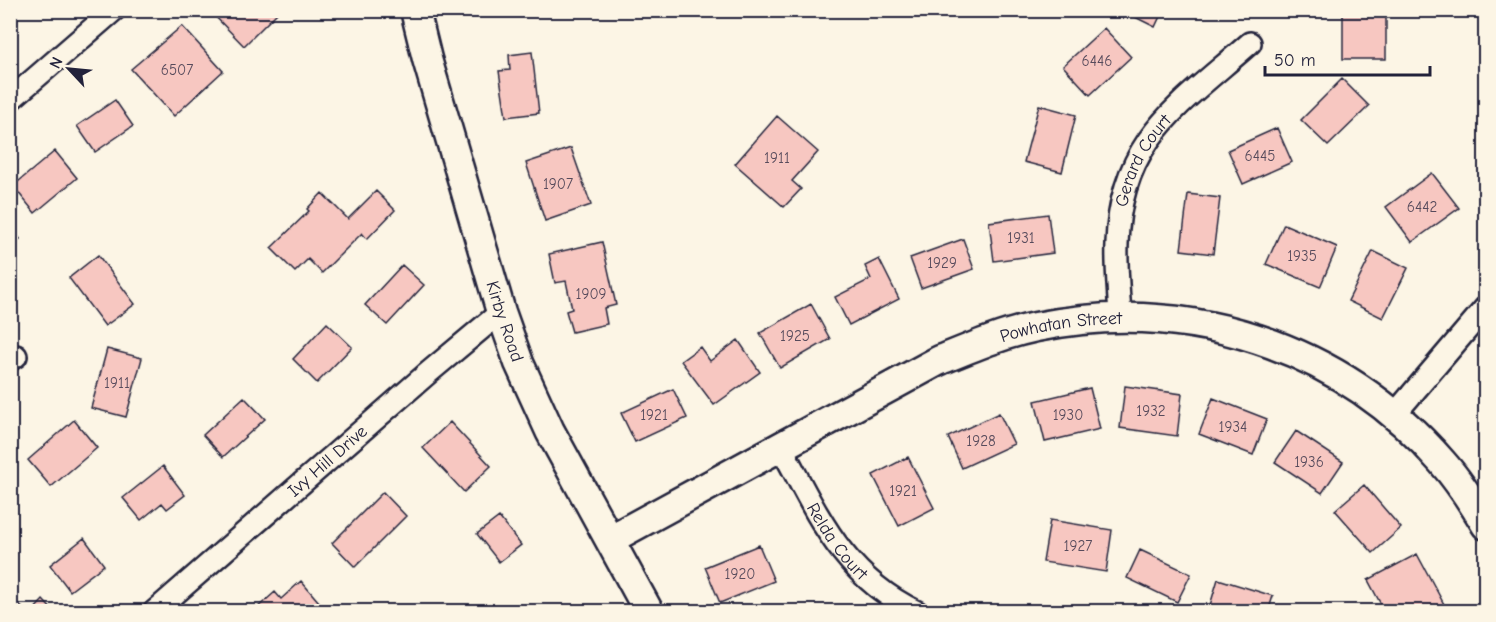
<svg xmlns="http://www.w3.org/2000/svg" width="1496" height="622" font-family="'Comic Neue',sans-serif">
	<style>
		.building { fill: #f7c7c1; stroke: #22223b; stroke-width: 1.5 }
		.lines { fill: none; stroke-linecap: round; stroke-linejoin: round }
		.street-casing { stroke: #22223b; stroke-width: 26 }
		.secondary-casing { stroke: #22223b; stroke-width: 33 }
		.street { stroke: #fcf5e5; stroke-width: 21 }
		.secondary { stroke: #fcf5e5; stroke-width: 28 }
		.labels { text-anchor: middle; stroke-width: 4.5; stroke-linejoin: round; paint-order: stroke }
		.number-label { font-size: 15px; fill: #574b5c }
		.street-label { font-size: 18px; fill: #22223b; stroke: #fcf5e5 }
	</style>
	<rect width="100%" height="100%" fill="#fcf5e5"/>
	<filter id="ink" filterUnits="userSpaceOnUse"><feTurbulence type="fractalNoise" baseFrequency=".0167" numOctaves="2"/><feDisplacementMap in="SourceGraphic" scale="12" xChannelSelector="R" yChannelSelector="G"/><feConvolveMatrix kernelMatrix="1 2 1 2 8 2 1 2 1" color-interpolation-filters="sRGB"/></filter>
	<g filter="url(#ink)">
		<path class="building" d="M209,10H280L244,46Z
			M1128,10H1163L1155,27L1127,13Z
			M1343,10H1386V59H1343Z
			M182,26L223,71L174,116L131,69Z
			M1104,28L1131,57L1090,95L1063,66Z
			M532,52L539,113L506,117L499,71L510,70L509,55Z
			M1342,79L1369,106L1328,146L1301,120Z
			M115,100L133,126L95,152L77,126Z
			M1039,105L1076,115L1062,172L1024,162Z
			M777,116L818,152L792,181L801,189L784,207L735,164Z
			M1277,128L1292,162L1243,184L1228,150Z
			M571,148L591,205L545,221L526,163Z
			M55,151L77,178L35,213L13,186Z
			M1432,173L1459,208L1412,242L1386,207Z
			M376,191L395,210L367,239L362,233L322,273L308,259L295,272L271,248L309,211L307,209L322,193L348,219Z
			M1188,194L1220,198L1213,254L1181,250Z
			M1048,214L1053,253L994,261L989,222Z
			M1284,224L1337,247L1320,287L1266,264Z
			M10,227L20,239L10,247Z
			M963,239L974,269L921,288L910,258Z
			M602,242L616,305L604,308L607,324L572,332L566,311L572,309L566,281L555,283L549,254Z
			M1373,251L1408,268L1383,318L1348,301Z
			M98,255L135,304L105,326L69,278Z
			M879,259L899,299L849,325L835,297L871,279L865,266Z
			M402,265L424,285L387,325L365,305Z
			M811,304L830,339L780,368L760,333Z
			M327,323L352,347L317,383L293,359Z
			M738,340L760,372L714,405L681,361L700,347L710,361Z
			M107,349L142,358L126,417L91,408Z
			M1125,386L1182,394L1177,436L1120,428Z
			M1090,388L1100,429L1045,442L1035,401Z
			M673,389L687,418L635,442L621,413Z
			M244,397L265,419L223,457L203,435Z
			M1213,398L1267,419L1253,455L1199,434Z
			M999,413L1014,444L962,468L948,437Z
			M74,420L97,448L51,487L28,460Z
			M450,422L491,466L464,492L423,448Z
			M1296,431L1343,462L1322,493L1275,462Z
			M908,457L934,508L899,526L873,475Z
			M163,466L185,495L167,509L162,503L141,520L123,498Z
			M1364,485L1401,528L1373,553L1335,510Z
			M383,492L406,516L355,567L332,543Z
			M499,517L521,545L499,562L477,534Z
			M1050,520L1112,530L1106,572L1043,562Z
			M84,538L104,565L70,591L50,565Z
			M759,545L774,581L720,603L705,567Z
			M1140,550L1191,574L1177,602L1127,578Z
			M1417,554L1446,608L1440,612H1385L1368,580Z
			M1218,579L1273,596L1268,612H1208Z
			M301,581L319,602L309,612H260L257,608L275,592L281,599Z
			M10,595L26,612H10Z
			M43,600L54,612H32Z"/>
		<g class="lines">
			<g class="street-casing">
				<g id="street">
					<path d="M10,100L114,10"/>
					<path id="s1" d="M1120,317C1119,293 1116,268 1117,244C1120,139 1179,106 1250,43"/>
					<path d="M10,360L16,356"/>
					<path d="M1394,415L1486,307"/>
					<path id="s2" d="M781,447C818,515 842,576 917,612"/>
					<path id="s3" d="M154,612L428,373L501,312"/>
				</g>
			</g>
			<g class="secondary-casing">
				<g id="secondary">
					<path id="s4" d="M415,10L427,59L501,312L519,363L550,431L649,612"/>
					<path id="s5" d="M611,539L938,361C970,348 1002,334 1036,327C1188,296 1340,345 1442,462C1459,481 1473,503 1486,525"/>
				</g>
			</g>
			<use href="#street" class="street"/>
			<use href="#secondary" class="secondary"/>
		</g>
	</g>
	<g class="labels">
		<g class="number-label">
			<text x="1097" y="66">6446</text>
			<text x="177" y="75">6507</text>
			<text x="1260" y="161">6445</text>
			<text x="777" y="163">1911</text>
			<text x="558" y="189">1907</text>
			<text x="1422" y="212">6442</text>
			<text x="1021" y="243">1931</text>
			<text x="1302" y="261">1935</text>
			<text x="942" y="268">1929</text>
			<text x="591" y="299">1909</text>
			<text x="795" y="341">1925</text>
			<text x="117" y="388">1911</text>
			<text x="1151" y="416">1932</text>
			<text x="654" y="420">1921</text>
			<text x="1068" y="420">1930</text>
			<text x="1233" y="432">1934</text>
			<text x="981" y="446">1928</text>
			<text x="1309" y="467">1936</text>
			<text x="903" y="496">1921</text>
			<text x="1078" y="551">1927</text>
			<text x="740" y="579">1920</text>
		</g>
		<g class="street-label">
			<text dy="6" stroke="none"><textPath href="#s1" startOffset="162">Gerard Court</textPath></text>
			<text dy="6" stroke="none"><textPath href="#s4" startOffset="324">Kirby Road</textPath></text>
			<text dy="6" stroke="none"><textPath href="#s5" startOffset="501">Powhatan Street</textPath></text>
			<text dy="6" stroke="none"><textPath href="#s3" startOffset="230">Ivy Hill Drive</textPath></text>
			<text dy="6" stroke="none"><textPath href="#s2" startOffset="110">Relda Court</textPath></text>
		</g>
	</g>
	<rect width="1496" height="622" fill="none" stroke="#fcf5e5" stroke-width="36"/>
	<rect x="18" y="18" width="1460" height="586" fill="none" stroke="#22223b" stroke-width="2" filter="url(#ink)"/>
	<g transform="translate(69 69) rotate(296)" stroke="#fcf5e5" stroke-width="4.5" paint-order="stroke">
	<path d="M0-4.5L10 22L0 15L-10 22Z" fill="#22223b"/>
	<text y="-9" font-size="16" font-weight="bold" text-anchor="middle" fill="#22223b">N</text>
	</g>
	<path d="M1265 66v9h165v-9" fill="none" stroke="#22223b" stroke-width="3"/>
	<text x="1274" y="66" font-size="18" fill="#22223b" stroke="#fcf5e5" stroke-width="4.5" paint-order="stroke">50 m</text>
</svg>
